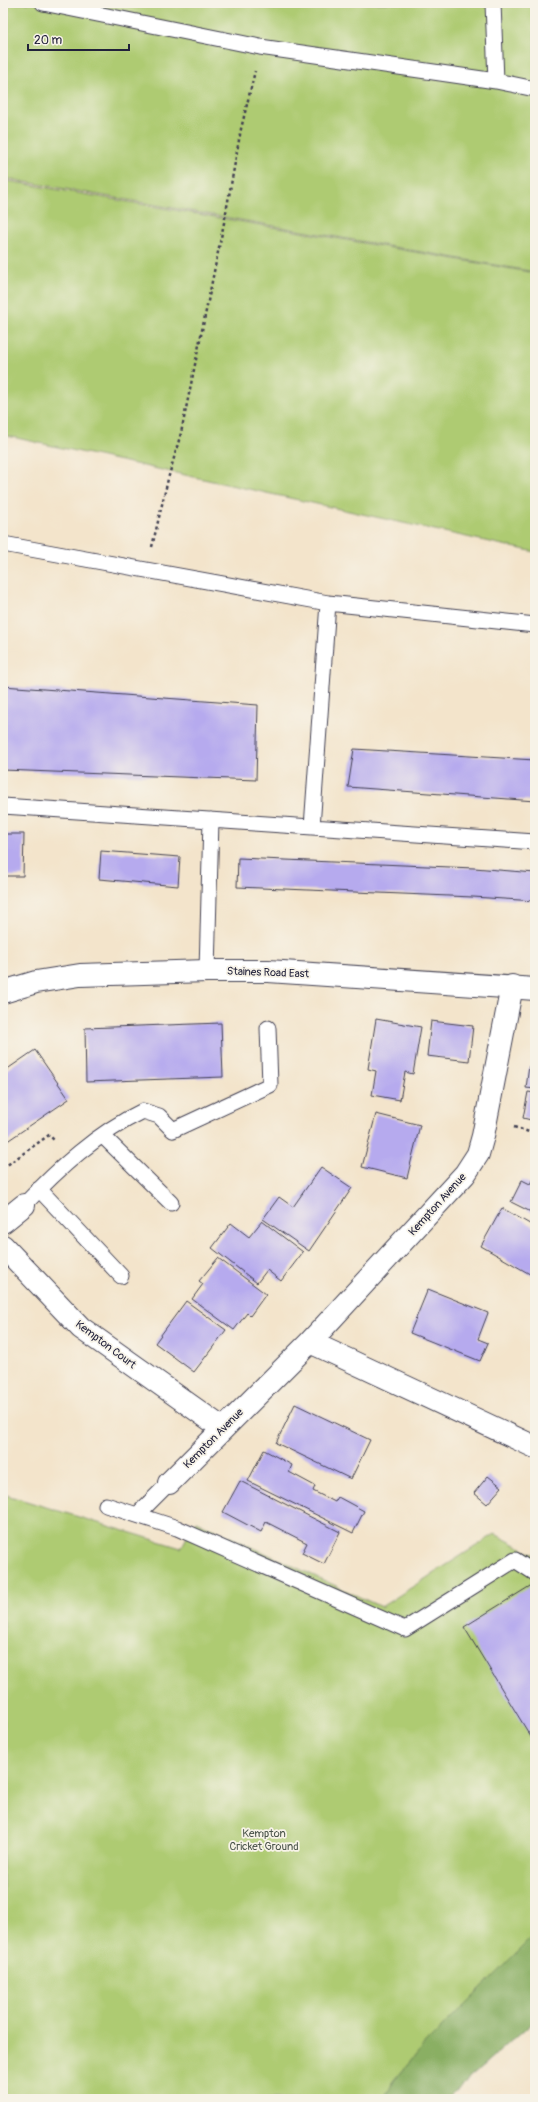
<svg xmlns="http://www.w3.org/2000/svg" width="538" height="2102" font-family="Pangolin,sans-serif">
	<style>
		.green { fill: #aecb72; stroke: #687656 }
		.forest { fill: #8aaf64; stroke: #566850 }
		.building { fill: #b6aaee }
		.lines { fill: none; stroke-linecap: round; stroke-linejoin: round }
		.lane-casing { stroke: #413f51; stroke-width: 17 }
		.street-casing { stroke: #413f51; stroke-width: 24 }
		.highway-casing { stroke: #413f51; stroke-width: 24 }
		.path { stroke: #413f51; stroke-width: 2.5; stroke-dasharray: 3 3; stroke-linecap: butt }
		.lane { stroke: #fff; stroke-width: 15 }
		.street { stroke: #fff; stroke-width: 22 }
		.highway { stroke: #fff; stroke-width: 22 }
		.labels { text-anchor: middle; stroke-width: 3.5; stroke-linejoin: round; paint-order: stroke }
		.street-label { font-size: 11px; fill: #22223b; stroke: #f7f3e8 }
		.park-label { font-size: 11px; fill: #4c554c; stroke: #f7f3e8 }
	</style>
	<rect width="100%" height="100%" fill="#f7f3e8"/>
	<filter id="ink" filterUnits="userSpaceOnUse"><feTurbulence type="fractalNoise" baseFrequency=".025" numOctaves="2"/><feDisplacementMap in="SourceGraphic" scale="8" xChannelSelector="R" yChannelSelector="G"/><feConvolveMatrix kernelMatrix="1 2 1 2 8 2 1 2 1" color-interpolation-filters="sRGB"/></filter>
	<filter id="wash" filterUnits="userSpaceOnUse"><feTurbulence type="fractalNoise" baseFrequency=".012" numOctaves="4" result="noise"/><feDisplacementMap in="SourceGraphic" scale="16" xChannelSelector="R" yChannelSelector="G"/><feGaussianBlur stdDeviation="0.9" result="paint"/><feColorMatrix in="noise" values="0 0 0 0 0 0 0 0 0 0 0 0 0 0 0 0 0 1.4 0 .05"/><feComposite in="paint" operator="in"/></filter>
	<g filter="url(#wash)">
		<rect width="100%" height="100%" fill="#f3e4cb"/>
		<path class="green" d="M3,3H535V272L3,178Z
			M3,180L535,273V552L3,435Z
			M3,1494L181,1548L196,1521L381,1607L495,1534L535,1555V2000L420,2099H3Z"/>
		<path class="forest" d="M535,1934V2020L446,2099H383L394,2081L426,2043Z"/>
		<g id="blocks">
			<path class="building" d="M3,686L258,705L256,780L3,770Z
				M354,749L535,760V801L348,787Z
				M3,834H24L23,876H3Z
				M101,851L180,857L178,886L99,879Z
				M238,858L474,868L535,873V901L473,897L237,887Z
				M376,1019L421,1027L413,1074L405,1072L400,1100L372,1095L376,1071L368,1069Z
				M431,1021L473,1026L469,1061L427,1056Z
				M221,1023L223,1077L86,1082L85,1028Z
				M35,1050L69,1099L3,1144V1072Z
				M529,1066L535,1067V1089L526,1088Z
				M528,1092L535,1093V1121L523,1118Z
				M376,1114L420,1125L407,1178L362,1167Z
				M321,1167L352,1188L309,1251L263,1219L279,1197L293,1207Z
				M535,1175V1214L511,1202L522,1180L530,1184Z
				M502,1208L535,1227V1277L481,1246Z
				M262,1221L303,1252L281,1281L267,1270L257,1283L212,1248L231,1223L249,1237Z
				M218,1258L266,1294L250,1316L247,1313L234,1330L192,1299L203,1284L199,1281Z
				M428,1289L488,1313L478,1339L488,1343L480,1361L410,1333Z
				M186,1301L226,1330L194,1372L155,1343Z
				M295,1404L370,1440L351,1479L276,1443Z
				M264,1450L292,1465L289,1472L315,1486L313,1491L335,1502L338,1497L364,1511L353,1533L248,1481Z
				M488,1476L502,1487L487,1504L474,1493Z
				M240,1481L340,1532L324,1564L302,1553L307,1543L266,1522L261,1532L223,1512Z
				M535,1583V1741L534,1742L464,1627Z"/>
		</g>
	</g>
	<g filter="url(#ink)">
		<use href="#blocks" fill-opacity="0" stroke="#413f51" stroke-width="1"/>
		<g class="lines">
			<g class="lane-casing">
				<path id="lane" d="M43,3L260,47L496,81L535,89
					M493,3L496,81
					M3,544L328,603L535,625
					M3,806L535,842
					M312,827L328,603
					M207,971L211,820
					M103,1136L171,1203
					M39,1189L121,1276
					M24,1205C58,1169 97,1133 143,1111L159,1116L173,1130L270,1085L268,1028
					M106,1505L177,1528L405,1629L515,1560L535,1573
					M137,1515L169,1483"/>
			</g>
			<g class="street-casing">
				<path id="street" d="M3,1222L24,1205
					M3,1246L81,1328L222,1428
					M310,1342L535,1447
					M169,1483L310,1342L465,1174L478,1154L483,1136L512,986"/>
			</g>
			<g class="highway-casing">
				<path id="highway" d="M3,992L36,982L80,975L207,971H268L535,989"/>
			</g>
			<path class="path" d="M152,547L168,479L181,433L225,218L241,129L255,71
				M514,1127L535,1134
				M3,1168L49,1135L55,1141"/>
			<use href="#lane" class="lane"/>
			<use href="#street" class="street"/>
			<use href="#highway" class="highway"/>
		</g>
	</g>
	<g class="labels">
		<g class="street-label">
			<text transform="translate(268 972) rotate(2)" y="4">Staines Road East</text>
			<text transform="translate(437 1204) rotate(-48)" y="4">Kempton Avenue</text>
			<text transform="translate(106 1344) rotate(37)" y="4">Kempton Court</text>
			<text transform="translate(213 1438) rotate(-45)" y="4">Kempton Avenue</text>
		</g>
		<g class="park-label">
			<text x="264" y="1837">Kempton<tspan x="264" dy="13">Cricket Ground</tspan></text>
		</g>
	</g>
	<rect width="538" height="2102" fill="none" stroke="#f7f3e8" stroke-width="16"/>
	<path d="M28 44v6h101v-6" fill="none" stroke="#22223b" stroke-width="2"/>
	<text x="34" y="44" font-size="12" fill="#22223b" stroke="#f7f3e8" stroke-width="3" paint-order="stroke">20 m</text>
</svg>
